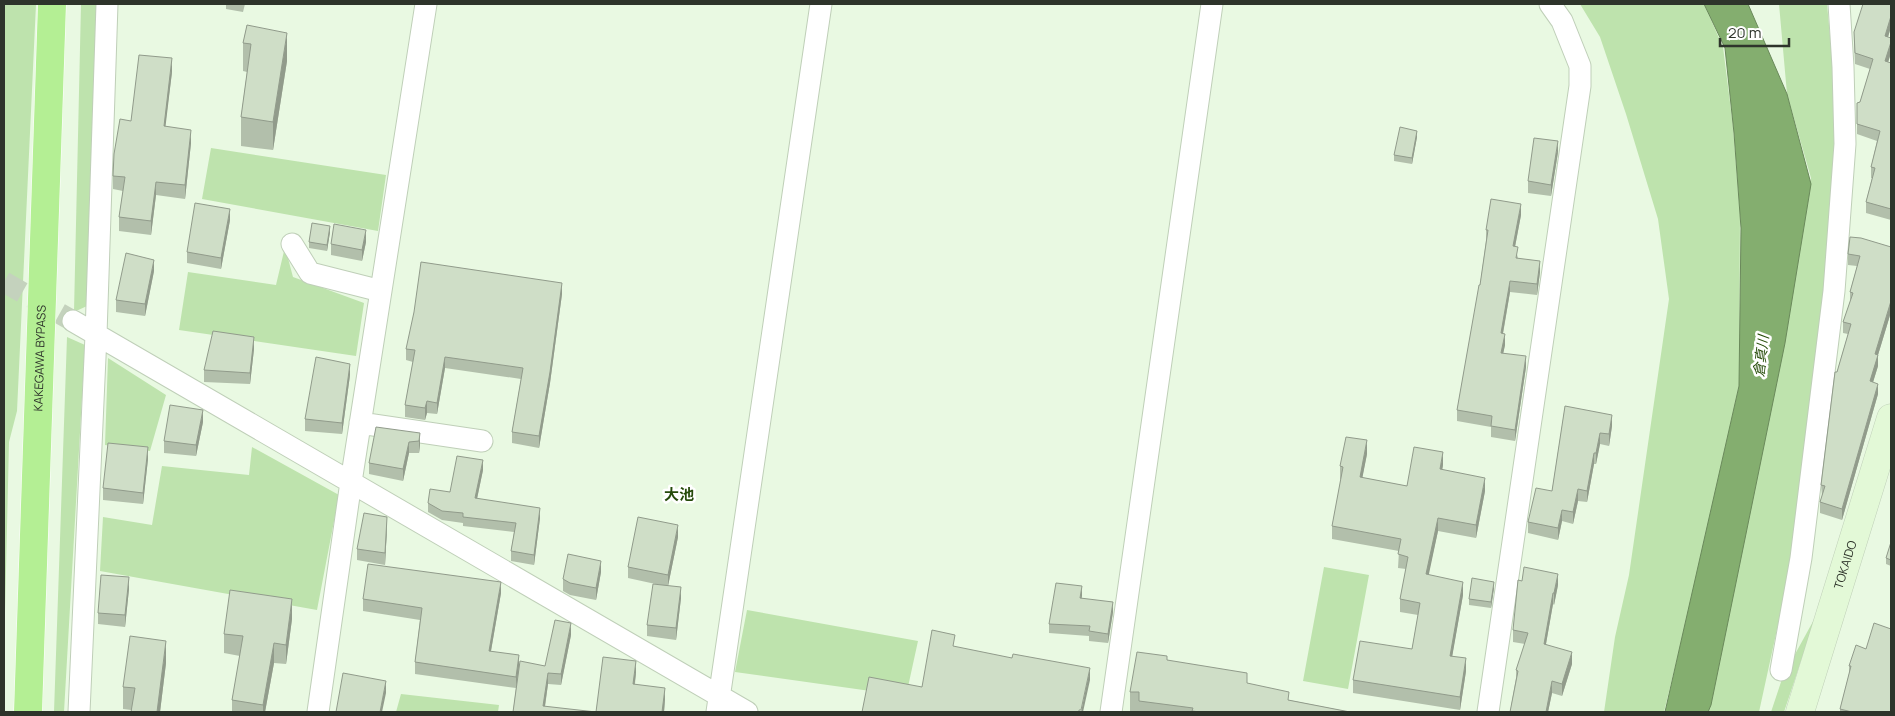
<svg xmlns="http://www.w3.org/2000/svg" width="1895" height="716" font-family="Manrope,'Noto Sans JP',sans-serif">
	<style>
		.green { fill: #bee3ad }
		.water { fill: #84ae6f; stroke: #6a895b }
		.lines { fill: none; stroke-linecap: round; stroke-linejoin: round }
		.minor-tunnel { stroke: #c4d2bd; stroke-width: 21; stroke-dasharray: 21 11; stroke-linecap: butt }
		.minor-casing { stroke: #bfcfb8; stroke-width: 23 }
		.secondary-casing { stroke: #bfcfb8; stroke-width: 29 }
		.trunk-casing { stroke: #fff; stroke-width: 29 }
		.minor { stroke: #fff; stroke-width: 21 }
		.secondary { stroke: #e3f9d7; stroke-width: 28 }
		.trunk { stroke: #b4ef94; stroke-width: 28 }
		.wall { fill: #b2bfab }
		.shaded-wall { fill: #919b8b }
		.building { fill: #cfdec7; stroke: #919b8b }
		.labels { text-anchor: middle; stroke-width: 5; stroke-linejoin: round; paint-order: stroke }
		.street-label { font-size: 12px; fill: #2e342b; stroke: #fff }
		.water-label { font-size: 14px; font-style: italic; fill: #264d0a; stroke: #fff }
		.quarter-label { font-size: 15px; font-weight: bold; fill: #254a0a; stroke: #fff }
	</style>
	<rect width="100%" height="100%" fill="#e9f9e2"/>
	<path class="green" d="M4,4H36L17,411L9,442L4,656Z
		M81,4H98L87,306L74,312Z
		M1580,4H1704L1723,47L1733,126L1740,216L1739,386L1692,597L1664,712H1604L1615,637L1629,575L1669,299L1658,219L1626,114L1600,37Z
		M1779,4H1827L1836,100L1835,184L1815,400L1786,588L1759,712H1708L1811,178L1787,94Z
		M211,148L386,175L378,231L202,199Z
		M285,247L293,277L364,303L356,356L179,330L188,272L276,285Z
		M67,337L85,345L64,712H54Z
		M108,358L166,395L150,451L105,445Z
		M252,447L339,495L317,610L100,571L103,517L152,525L162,466L249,475Z
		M1324,567L1369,575L1348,689L1303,681Z
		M747,610L918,641L906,696L735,672Z
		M1816,616L1784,712H1771L1783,676Z
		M401,694L499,705L498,712H396Z"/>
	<path class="water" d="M1704,4H1748L1787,94L1811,184L1785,343L1711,705L1708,712H1665L1739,386L1741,228L1734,133L1725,48Z"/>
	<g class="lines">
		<path class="minor-tunnel" d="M4,282L73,321"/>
		<g class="minor-casing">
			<path id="minor" d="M292,244L310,273L381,291
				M73,321L747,712
				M360,423L482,441
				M1781,670L1801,558L1834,291L1845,144L1843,67L1839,4
				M79,712L96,335L107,4
				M318,712L351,482L426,4
				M717,712L821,4
				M1111,712L1212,4
				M1488,712L1580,86V66L1562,21L1550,4"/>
		</g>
		<g class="secondary-casing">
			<g id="secondary">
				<path id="s1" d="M1800,712L1891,418"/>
			</g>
		</g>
		<g class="trunk-casing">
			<g id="trunk">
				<path id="s2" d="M28,712L52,4"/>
			</g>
		</g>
		<use href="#minor" class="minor"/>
		<use href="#secondary" class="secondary"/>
		<use href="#trunk" class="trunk"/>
	</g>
	<path class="wall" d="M226,4H245L243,12L226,9Z
		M1891,4V27L1888,37L1891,53L1888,62L1891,63V220L1866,213V202L1872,178H1871V167L1877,141L1857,134V103L1860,102L1870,69L1855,64L1854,43V32Z
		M247,25L287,61L273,150L241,146V117L247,72L243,71V43Z
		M172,72L165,126L191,143L185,199L156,195L151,235L119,231V217L123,191L113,189V176L131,121Z
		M1417,137L1412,164L1394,161V155Z
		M1558,152L1551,196L1528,193V181Z
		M1521,215L1515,247L1518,258L1540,272L1537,295L1510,292L1503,334L1505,345L1503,353L1526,367L1515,441L1491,437V427L1457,421V410L1480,285L1486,241V230Z
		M230,220L221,269L187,263V252Z
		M330,232L327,251L309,248V242Z
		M366,242L362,261L331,255V244Z
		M1891,247V312L1878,355V366L1873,382L1878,394L1842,520L1820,513V502L1822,496L1821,485L1837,372L1848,334L1843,333V322L1850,302V292L1857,266L1848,265V254Z
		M154,271L145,316L116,312V300Z
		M562,294L550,383L539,448L512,443V432L521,379L445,368L437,414L427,413L425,420L405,417V405L413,362L406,360V349Z
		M254,349L250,384L204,382V370Z
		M350,375L342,434L305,431V419Z
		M1565,406L1612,426L1609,446L1600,444L1596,464H1594L1587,502L1578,501L1573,524L1562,521L1558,540L1528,533V522L1552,491Z
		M203,422L196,456L164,453V441Z
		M420,433V445L419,453H409L403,481L369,474V463Z
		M1367,454L1362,478L1407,486L1443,465L1442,470L1485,491L1476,538L1438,531L1428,575L1463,595L1452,656L1466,671L1460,710L1353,693V680L1412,649L1418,615L1400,612V599L1406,569L1398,568L1399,551L1332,539V526L1341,479H1340V466Z
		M148,459L143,504L103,500V488Z
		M483,470L477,499L540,518L534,565L511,561V551L514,532L463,526V523L442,520L428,512V503L450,492Z
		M387,528L385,565L357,560V549Z
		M678,537L668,586L681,598L676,640L647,636V625L660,585L628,578V567Z
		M1891,542V566L1886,564V558Z
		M601,572L596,600L570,595L563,591V579Z
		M1558,585L1554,605L1553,604L1546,644L1572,664L1562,696L1552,693L1548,712H1510L1516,678V670L1525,644L1513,642V630Z
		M1494,588L1491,608L1469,605V599Z
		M129,589L125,627L98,624V613Z
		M501,593L491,651L519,665L545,666L571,635L561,685L548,684L545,707L596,712L636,673L635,684L665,699L664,712H513L516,688L415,674V662L420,620L363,611V599Z
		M1082,596L1081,598L1113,612L1108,643L1089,641V636L1049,633V624Z
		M292,619L286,664L274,663L265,712H232V700L240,656L224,653V634Z
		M1866,649L1891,712H1840V709L1849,674V666Z
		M1167,661L1247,684L1289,700L1350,712H1130V692Z
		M166,663L160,712H131V710L123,709V687Z"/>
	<path class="shaded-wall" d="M1891,16V27L1885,47V36Z
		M287,33V61L273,150V122Z
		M1891,42V53L1885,72V61Z
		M172,58V72L164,139V126Z
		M191,130V143L185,199V185Z
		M1417,131V137L1412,164V158Z
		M1558,141V152L1551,196V185Z
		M156,182V195L151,235V221Z
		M1521,204V215L1513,257V246Z
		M230,209V220L221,269V258Z
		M330,226V232L327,251V245Z
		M366,230V242L362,261V250Z
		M154,260V271L145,316V304Z
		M1540,261V272L1537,295V284Z
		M1510,281V292L1501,344V333Z
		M562,283V294L550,383L539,448V436Z
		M1891,301V312L1878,355V366L1870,392V381L1875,354Z
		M1505,334V345L1501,364V353Z
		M254,337V349L250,384V373Z
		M1526,356V367L1515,441V430Z
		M445,357V368L437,414V403Z
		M350,364V375L342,434V423Z
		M1878,384V394L1842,520V509Z
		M427,401V413L425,420V408Z
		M203,410V422L196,456V445Z
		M1612,415V426L1609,446V434Z
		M420,433V445L419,453V441Z
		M1600,433V444L1596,464V453Z
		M1367,440V454L1360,490V477Z
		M409,442V453L403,481V469Z
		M148,447V459L143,504V493Z
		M1443,452V465L1440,482V469Z
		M1594,453V464L1587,502V491Z
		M483,460V470L475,508V498Z
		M1485,478V491L1476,538V525Z
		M1578,489V501L1573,524V512Z
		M540,508V518L534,565V555Z
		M1562,510V521L1558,540V528Z
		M387,517V528L385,565V553Z
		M1438,518V531L1426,588V574Z
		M678,525V537L668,586V575Z
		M601,561V572L596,600V588Z
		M1558,574V585L1554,605V593Z
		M129,577V589L125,627V615Z
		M501,582V593L489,662V651Z
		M1463,582V595L1450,669V656Z
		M1494,582V588L1491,608V602Z
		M1082,586V596L1080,607V598Z
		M681,587V598L676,640V628Z
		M1553,593V604L1544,655V644Z
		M292,599V619L286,664V645Z
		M1113,602V612L1108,643V634Z
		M571,623V635L561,685V674Z
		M166,641V663L160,712H157Z
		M274,643V663L265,712H263V705Z
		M1572,652V664L1562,696V684Z
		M519,655V666L516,688V677Z
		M1466,658V671L1460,710V697Z
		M636,661V673L633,696V684Z
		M1090,668V680L1083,712H1081Z
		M548,673V684L544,712L543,706Z
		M386,681V693L382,712H380Z
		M1552,681V693L1548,712H1546Z
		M665,688V699L664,712H662Z"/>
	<path class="building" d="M1863,4H1891V16L1885,36L1891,38V42L1885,61L1891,63V209L1866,202L1875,168L1871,167L1880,131L1857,124V103L1860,102L1873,59L1855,53L1854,32Z
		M247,25L287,33L273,122L241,117L251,44L243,43Z
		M139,55L172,58L164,126L191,130L185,185L156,182L151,221L119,217L125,177L113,176L114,154L120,119L131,121Z
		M1400,127L1417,131L1412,158L1394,155Z
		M1534,138L1558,141L1551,185L1528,181Z
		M1491,199L1521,204L1513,246L1518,247L1516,258L1540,261L1537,284L1510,281L1501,333L1505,334L1501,353L1526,356L1515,430L1491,426L1492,416L1457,410L1479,285H1480L1488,230H1486Z
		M195,203L230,209L221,258L187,252Z
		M312,223L330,226L327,245L309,242Z
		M334,224L366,230L362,250L331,244Z
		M1850,237L1861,238L1891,247V301L1875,354L1878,355L1870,381L1878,384L1842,509L1820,502L1825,486L1821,485L1835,372H1837L1851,324L1843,322L1853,293L1850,292L1860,256L1848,254Z
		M126,253L154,260L145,304L116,300Z
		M421,262L562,283L550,372L539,436L512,432L523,368L445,357L437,403L427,401L425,408L405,405L415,350L406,349L414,312Z
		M213,331L254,337L250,373L204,370Z
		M316,357L350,364L342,423L305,419Z
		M170,405L203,410L196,445L164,441Z
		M1565,406L1612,415L1609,434L1600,433L1596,453H1594L1587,491L1578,489L1573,512L1562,510L1558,528L1528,522L1536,488L1552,491Z
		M376,427L420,433L419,441L409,442L403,469L369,463Z
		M1346,437L1367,440L1360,477L1407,486L1414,447L1443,452L1440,469L1485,478L1476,525L1438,518L1426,574L1463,582L1450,656L1466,658L1460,697L1353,680L1360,641L1412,649L1420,603L1400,599L1408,557L1398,554L1401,539L1332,526L1343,467L1340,466Z
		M108,443L148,447L143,493L103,488Z
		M457,456L483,460L475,498L540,508L534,555L511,551L516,523L463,517V513L442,511L428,503L430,489L450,492Z
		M364,513L387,517L385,553L357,549Z
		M638,517L678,525L668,575L628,567Z
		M1891,542V560L1886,558Z
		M568,554L601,561L596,588L570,583L563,579Z
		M368,564L501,582L489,651L519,655L516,677L415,662L422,608L363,599Z
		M1524,567L1558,574L1554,593H1553L1544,644L1572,652L1562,684L1552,681L1546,712H1510L1518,671L1516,670L1528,633L1513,630L1518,580L1522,581Z
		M101,575L129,577L125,615L98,613Z
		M1472,578L1494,582L1491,602L1469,599Z
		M1056,583L1082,586L1080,598L1113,602L1108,634L1089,631L1090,626L1049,624Z
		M653,584L681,587L676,628L647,625Z
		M230,590L292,599L286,645L274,643L263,705L232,700L243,636L224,634Z
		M555,620L571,623L561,674L548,673L543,706L596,712L603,657L636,661L633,684L665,688L662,712H513L520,661L545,666Z
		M1874,623L1891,629V712H1852L1840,709L1851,666H1849L1856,645L1866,649Z
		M932,630L955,635L953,646L1012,658L1013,654L1090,668L1081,710H1079V712H862L869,677L922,687Z
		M130,636L166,641L157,712H131L135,688L123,687Z
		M1137,652L1167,656V660L1247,673V683L1289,692L1288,700L1350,712H1200L1192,711L1193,708L1139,701V692H1130Z
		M343,673L386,681L380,712H336Z"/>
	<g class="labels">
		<g class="street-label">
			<text dy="4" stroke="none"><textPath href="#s2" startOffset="354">KAKEGAWA BYPASS</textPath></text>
			<text dy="4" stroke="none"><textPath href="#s1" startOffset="154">TOKAIDO</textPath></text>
		</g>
		<g class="water-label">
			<text transform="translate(1761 356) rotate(-83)" y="5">倉真川</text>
		</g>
		<g class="quarter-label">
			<text x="679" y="500">大池</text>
		</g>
	</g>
	<rect width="1895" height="716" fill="none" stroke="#2e342b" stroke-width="10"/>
	<path d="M1720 38v8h69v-8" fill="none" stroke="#2e342b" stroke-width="2.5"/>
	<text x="1728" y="38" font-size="15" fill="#2e342b" stroke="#ffffff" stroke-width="4" paint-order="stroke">20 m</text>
</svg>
